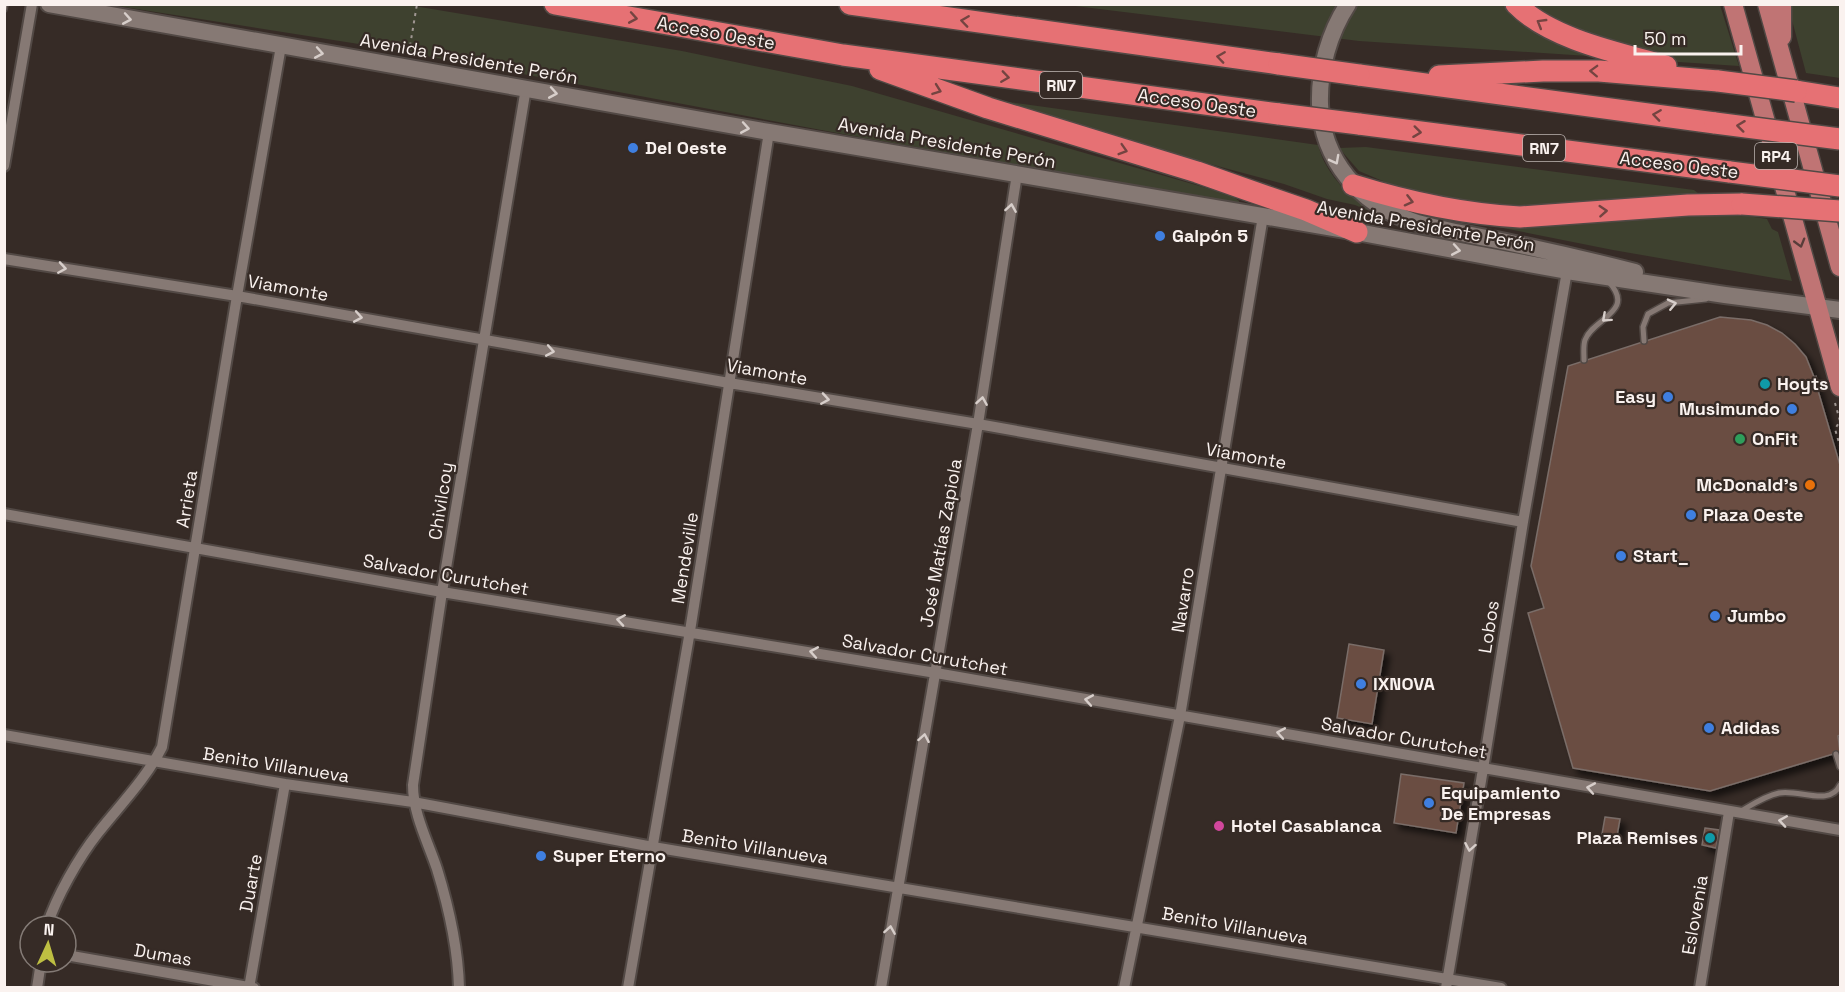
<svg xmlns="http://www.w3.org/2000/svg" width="1845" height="992" font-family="'Space Grotesk',sans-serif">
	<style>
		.green { fill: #3e412f }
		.building { fill: #6b4d42; stroke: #7a6d68; stroke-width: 1.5; filter: url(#shadow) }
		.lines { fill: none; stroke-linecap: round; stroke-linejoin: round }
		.lane-casing { stroke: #524945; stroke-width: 8 }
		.street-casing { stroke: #524945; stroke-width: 14 }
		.secondary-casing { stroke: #524945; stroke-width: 20 }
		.primary-casing { stroke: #524945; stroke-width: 21 }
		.highway-casing { stroke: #524945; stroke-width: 24 }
		.path { stroke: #a09793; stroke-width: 2; stroke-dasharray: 3 4.5; stroke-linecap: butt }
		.lane { stroke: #867974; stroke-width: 5 }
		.street { stroke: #867974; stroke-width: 10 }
		.secondary { stroke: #867974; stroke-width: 16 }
		.primary { stroke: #c07474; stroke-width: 18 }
		.highway { stroke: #e67174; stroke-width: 21 }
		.highway-bridge-casing { stroke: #524945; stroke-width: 24; stroke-linecap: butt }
		.highway-bridge { stroke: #e67174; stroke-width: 21 }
		.oneway { stroke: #744441 }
		.oneway2 { stroke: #d7ceca }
		.oneway3 { stroke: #583d3a }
		.shop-dot { fill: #3f7fe0; stroke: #362b26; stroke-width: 2 }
		.culture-dot { fill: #0f9aa8; stroke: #362b26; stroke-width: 2 }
		.leisure-dot { fill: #2e9e5b; stroke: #362b26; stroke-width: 2 }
		.food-dot { fill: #e8710a; stroke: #362b26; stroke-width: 2 }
		.hotel-dot { fill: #d1479c; stroke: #362b26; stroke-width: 2 }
		.labels { text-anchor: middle; stroke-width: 4.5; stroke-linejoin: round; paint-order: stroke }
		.shield { fill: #362b26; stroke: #bfb6b3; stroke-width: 1.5 }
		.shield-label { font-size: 16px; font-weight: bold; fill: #faf2ef }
		.street-label { font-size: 18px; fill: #faf2ef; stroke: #362b26 }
		.poi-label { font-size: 18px; font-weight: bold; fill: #faf2ef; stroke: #362b26; text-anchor: start }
	</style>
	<defs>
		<filter id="shadow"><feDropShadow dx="5.5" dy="5.5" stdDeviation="3" flood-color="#0009"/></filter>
	</defs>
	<rect width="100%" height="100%" fill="#362b26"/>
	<path class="green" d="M111,5H408L682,51L852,86L1231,195L1239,201V203L864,138L384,48Z
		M1067,5H1720L1739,66L1359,41Z
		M1788,5H1840V78L1806,73Z
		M988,99L1318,145C1320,151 1322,158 1325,163C1336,184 1356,202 1376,214L1355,205L1327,199L1284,184L1054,122Z
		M1366,147L1694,190L1722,212L1767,219L1772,229L1778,232L1792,281L1613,250L1493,226L1461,201L1399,188L1359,171L1339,148Z"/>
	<path class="building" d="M1720,317L1751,320L1767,325L1782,333L1795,344L1806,357L1814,377L1840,465V735L1838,736L1840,752L1710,791L1573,768L1528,613L1544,608L1531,566L1568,366Z
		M1349,644L1384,650L1372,724L1337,718Z
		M1401,774L1464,783L1456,833L1394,823Z
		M1605,817L1620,819L1617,836L1602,834Z
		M1705,828L1719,830L1716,848L1702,845Z"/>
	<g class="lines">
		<g class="lane-casing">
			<path id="lane" d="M4,9L5,4
				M1644,341L1643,327L1648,314L1668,303L1706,299
				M1584,360C1584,354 1583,346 1585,340C1593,318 1636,312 1609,282
				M1836,754L1840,767
				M1741,811C1753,804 1765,796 1779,793C1799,789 1830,807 1840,785"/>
		</g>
		<g class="street-casing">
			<path id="street" d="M4,166L32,4
				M4,259L237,296L729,383L978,424L1523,522
				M4,514L442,592L936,673L1840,830
				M4,735L285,784L413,802L653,847L1501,988
				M47,926C56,897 79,857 98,833C120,805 146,779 162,747L237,296L281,46
				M66,955L254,988
				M37,988L41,962
				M249,988L285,784
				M459,988C458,947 449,908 437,869C428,842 413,814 413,785L442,592L526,88
				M628,988L690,631L769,132
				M881,988L978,424L1017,174
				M1124,988L1180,716L1263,216
				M1446,988L1483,769L1523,522L1567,271
				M1700,988L1729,812"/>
		</g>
		<g class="secondary-casing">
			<path id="secondary" d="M49,4L769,132L1357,232L1567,271L1725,295L1840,310
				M1348,4C1329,33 1319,69 1320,104C1322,160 1360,204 1412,221C1442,231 1475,235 1506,242C1549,251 1592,261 1635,272"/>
		</g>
		<g class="primary-casing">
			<path id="primary" d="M1733,4L1840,387
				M1767,4L1840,267
				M1782,37V4"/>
		</g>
		<g class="highway-casing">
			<path id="highway" d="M555,4L843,55L1279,114
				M850,4L1279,64
				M1516,4C1550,39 1619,53 1666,66
				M880,69L988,108L1197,172L1245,189L1306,210L1357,232
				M1359,75L1715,123
				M1439,76L1543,71H1599L1718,81
				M1796,91L1840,98
				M1359,124L1730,172
				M1353,185C1408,202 1462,214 1520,217L1688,205L1742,204"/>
		</g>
		<path class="path" d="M410,52H409L417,4
			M1814,377L1821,376
			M1835,403L1840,421L1835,429L1840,446"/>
		<use href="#lane" class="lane"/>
		<use href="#street" class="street"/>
		<use href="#secondary" class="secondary"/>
		<use href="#primary" class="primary"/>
		<use href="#highway" class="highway"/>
		<g class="highway-bridge-casing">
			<path id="highway-bridge" d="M1279,64L1359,75
				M1718,81L1796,91
				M1279,114L1359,124
				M1715,123L1840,139
				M1730,172L1840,186
				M1742,204L1840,211"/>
		</g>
		<use href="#highway-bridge" class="highway-bridge"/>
	</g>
	<defs><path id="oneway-chevron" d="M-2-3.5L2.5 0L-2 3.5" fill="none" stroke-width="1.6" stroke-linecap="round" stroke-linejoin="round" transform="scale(1.5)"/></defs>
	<g class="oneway">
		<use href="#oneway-chevron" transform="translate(633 18) rotate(10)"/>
		<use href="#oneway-chevron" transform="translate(965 21) rotate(-172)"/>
		<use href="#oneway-chevron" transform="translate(1541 23) rotate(-149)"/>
		<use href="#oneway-chevron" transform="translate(1221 57) rotate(-172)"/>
		<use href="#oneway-chevron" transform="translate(1594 71) rotate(-178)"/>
		<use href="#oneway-chevron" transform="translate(1005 77) rotate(8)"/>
		<use href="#oneway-chevron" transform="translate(937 90) rotate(20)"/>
		<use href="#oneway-chevron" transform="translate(1657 115) rotate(-172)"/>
		<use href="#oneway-chevron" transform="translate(1741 126) rotate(-173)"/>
		<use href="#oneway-chevron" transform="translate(1417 132) rotate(7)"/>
		<use href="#oneway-chevron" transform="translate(1123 150) rotate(17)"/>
		<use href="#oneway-chevron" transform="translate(1409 201) rotate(14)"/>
		<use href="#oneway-chevron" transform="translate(1603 211) rotate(-4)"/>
	</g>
	<g class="oneway2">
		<use href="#oneway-chevron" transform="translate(127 19) rotate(10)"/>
		<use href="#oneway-chevron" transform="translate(319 53) rotate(10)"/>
		<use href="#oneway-chevron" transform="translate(553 93) rotate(10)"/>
		<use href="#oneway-chevron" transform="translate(745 128) rotate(10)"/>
		<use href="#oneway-chevron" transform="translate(1335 160) rotate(62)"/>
		<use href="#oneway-chevron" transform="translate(1011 208) rotate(-81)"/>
		<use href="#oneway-chevron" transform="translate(1456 250) rotate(10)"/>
		<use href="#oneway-chevron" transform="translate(62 268) rotate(9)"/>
		<use href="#oneway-chevron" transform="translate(1672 304) rotate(-13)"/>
		<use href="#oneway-chevron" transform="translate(358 317) rotate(10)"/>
		<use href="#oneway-chevron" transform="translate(1606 318) rotate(138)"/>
		<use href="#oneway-chevron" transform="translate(550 351) rotate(10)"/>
		<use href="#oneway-chevron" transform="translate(825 399) rotate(9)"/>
		<use href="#oneway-chevron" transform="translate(982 401) rotate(-81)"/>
		<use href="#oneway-chevron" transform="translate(621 620) rotate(-171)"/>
		<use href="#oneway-chevron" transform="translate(814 652) rotate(-170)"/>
		<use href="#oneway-chevron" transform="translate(1089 700) rotate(-170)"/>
		<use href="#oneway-chevron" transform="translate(1281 733) rotate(-170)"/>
		<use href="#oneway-chevron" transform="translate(924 738) rotate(-80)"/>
		<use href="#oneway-chevron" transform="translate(1591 788) rotate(-170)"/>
		<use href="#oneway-chevron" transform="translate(1783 821) rotate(-171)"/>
		<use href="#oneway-chevron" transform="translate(1470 847) rotate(100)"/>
		<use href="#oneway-chevron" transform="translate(890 930) rotate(-81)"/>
	</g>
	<use class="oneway3" href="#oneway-chevron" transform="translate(1800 243) rotate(74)"/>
	<g class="shop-dot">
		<circle cx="633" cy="148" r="6"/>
		<circle cx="1160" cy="236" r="6"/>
		<circle cx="1668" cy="397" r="6"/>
		<circle cx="1792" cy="409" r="6"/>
		<circle cx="1691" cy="515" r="6"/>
		<circle cx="1621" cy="556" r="6"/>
		<circle cx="1715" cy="616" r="6"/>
		<circle cx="1361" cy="684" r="6"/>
		<circle cx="1709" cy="728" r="6"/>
		<circle cx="1429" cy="803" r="6"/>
		<circle cx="541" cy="856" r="6"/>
	</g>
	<g class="culture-dot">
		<circle cx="1765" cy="384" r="6"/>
		<circle cx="1710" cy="838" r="6"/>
	</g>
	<circle class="leisure-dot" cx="1740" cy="439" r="6"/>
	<circle class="food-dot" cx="1810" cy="485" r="6"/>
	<circle class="hotel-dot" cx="1219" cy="826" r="6"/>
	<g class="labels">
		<g class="shield">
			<rect x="1040" y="72" width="42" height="26" rx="4.5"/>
			<rect x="1523" y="135" width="42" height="26" rx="4.5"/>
			<rect x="1755" y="143" width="42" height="26" rx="4.5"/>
		</g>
		<g class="shield-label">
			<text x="1061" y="91">RN7</text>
			<text x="1544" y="154">RN7</text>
			<text x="1776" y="162">RP4</text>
		</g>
		<g class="street-label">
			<text transform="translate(716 33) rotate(10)" y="6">Acceso Oeste</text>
			<text transform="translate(469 59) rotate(10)" y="6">Avenida Presidente Perón</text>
			<text transform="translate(1197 103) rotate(8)" y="6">Acceso Oeste</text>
			<text transform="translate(947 143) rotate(10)" y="6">Avenida Presidente Perón</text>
			<text transform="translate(1679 165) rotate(7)" y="6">Acceso Oeste</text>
			<text transform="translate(1426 226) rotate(10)" y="6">Avenida Presidente Perón</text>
			<text transform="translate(288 288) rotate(10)" y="6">Viamonte</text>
			<text transform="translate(767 372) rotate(10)" y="6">Viamonte</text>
			<text transform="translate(1246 456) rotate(10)" y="6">Viamonte</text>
			<text transform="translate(187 499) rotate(-81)" y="6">Arrieta</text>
			<text transform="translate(441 501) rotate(-81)" y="6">Chivilcoy</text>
			<text transform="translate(941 543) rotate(-80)" y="6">José Matías Zapiola</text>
			<text transform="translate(685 558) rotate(-81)" y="6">Mendeville</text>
			<text transform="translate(446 575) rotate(10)" y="6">Salvador Curutchet</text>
			<text transform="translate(1183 600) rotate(-81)" y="6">Navarro</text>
			<text transform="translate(1489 627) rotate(-81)" y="6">Lobos</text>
			<text transform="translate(925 655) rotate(10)" y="6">Salvador Curutchet</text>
			<text transform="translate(1404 738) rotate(10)" y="6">Salvador Curutchet</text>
			<text transform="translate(276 765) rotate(9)" y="6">Benito Villanueva</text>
			<text transform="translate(755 847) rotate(9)" y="6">Benito Villanueva</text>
			<text transform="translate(251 883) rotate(-80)" y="6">Duarte</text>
			<text transform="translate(1695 915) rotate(-80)" y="6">Eslovenia</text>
			<text transform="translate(1235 926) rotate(10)" y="6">Benito Villanueva</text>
			<text transform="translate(163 955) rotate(10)" y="6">Dumas</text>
		</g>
		<g class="poi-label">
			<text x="645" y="154">Del Oeste</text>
			<text x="1172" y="242">Galpón 5</text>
			<text x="1777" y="390">Hoyts</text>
			<text x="1656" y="403" text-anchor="end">Easy</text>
			<text x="1780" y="415" text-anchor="end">Musimundo</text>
			<text x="1752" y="445">OnFit</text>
			<text x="1798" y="491" text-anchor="end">McDonald's</text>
			<text x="1703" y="521">Plaza Oeste</text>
			<text x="1633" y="562">Start_</text>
			<text x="1727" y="622">Jumbo</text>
			<text x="1373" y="690">IXNOVA</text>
			<text x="1721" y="734">Adidas</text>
			<text x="1441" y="799">Equipamiento<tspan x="1441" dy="21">De Empresas</tspan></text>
			<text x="1231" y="832">Hotel Casablanca</text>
			<text x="1698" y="844" text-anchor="end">Plaza Remises</text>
			<text x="553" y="862">Super Eterno</text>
		</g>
	</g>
	<rect width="1845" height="992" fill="none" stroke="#faf2ef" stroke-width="12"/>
	<g transform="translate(48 944) rotate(4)"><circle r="28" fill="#362b26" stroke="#847b76" stroke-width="1.5"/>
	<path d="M0-4.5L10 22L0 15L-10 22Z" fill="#bebf42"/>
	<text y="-9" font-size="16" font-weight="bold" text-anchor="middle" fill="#faf2ef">N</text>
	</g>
	<path d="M1635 45v9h106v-9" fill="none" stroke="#faf2ef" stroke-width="3"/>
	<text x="1644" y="45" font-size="18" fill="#faf2ef" stroke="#362b26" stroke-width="4.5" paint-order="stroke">50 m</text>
</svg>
